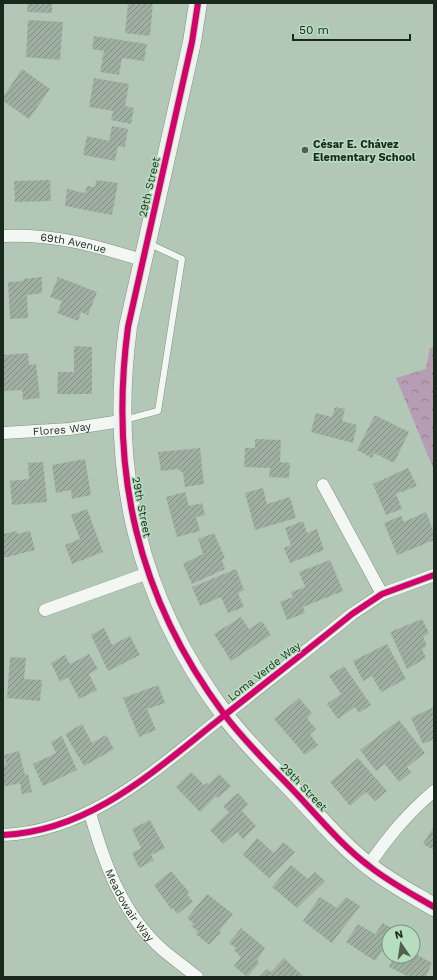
<svg xmlns="http://www.w3.org/2000/svg" width="437" height="980" font-family="'Work Sans',sans-serif">
	<style>
		.forest { fill: url(#forest-crowns) }
		.building { fill: url(#building-hatch) }
		.lines { fill: none; stroke-linecap: round; stroke-linejoin: round }
		.lane-casing { stroke: #809183; stroke-width: 7 }
		.street-casing { stroke: #809183; stroke-width: 13 }
		.secondary-casing { stroke: #809183; stroke-width: 19 }
		.lane { stroke: #f3f7f4; stroke-width: 6 }
		.street { stroke: #f3f7f4; stroke-width: 12 }
		.secondary { stroke: #eef2f1; stroke-width: 18 }
		.cycleway-casing { stroke: #b6ddbe; stroke-width: 8 }
		.cycleway { stroke: #d6006c; stroke-width: 6 }
		.poi-dot { fill: #4f6052; stroke: #b6ddbe; stroke-width: 1.5 }
		.labels { text-anchor: middle; stroke-width: 3; stroke-linejoin: round; paint-order: stroke }
		.poi-label { font-size: 11px; font-weight: bold; fill: #19281c; stroke: #b6ddbe; text-anchor: start }
		.street-label { font-size: 11px; fill: #19281c; stroke: #b6ddbe }
	</style>
	<defs>
		<pattern id="forest-crowns" width="20" height="18" patternUnits="userSpaceOnUse"><rect width="20" height="18" fill="#b69db4"/><path d="M2 6a3 3 0 1 1 6 0M12 15a3 3 0 1 1 6 0" fill="none" stroke="#938092"/></pattern>
		<pattern id="building-hatch" width="6" height="6" patternUnits="userSpaceOnUse"><rect width="6" height="6" fill="#9fb0a3"/><path d="M-1 1l2-2M0 6l6-6M5 7l2-2" fill="none" stroke="#818f84"/></pattern>
	</defs>
	<rect width="100%" height="100%" fill="#b2c7b6"/>
	<path class="forest" d="M434,347V470L396,378L426,369L430,348Z"/>
	<path class="building" d="M28,3H52V13L27,12Z
		M128,3H153L150,36L125,33Z
		M28,20L63,22L60,60L26,57Z
		M94,36L147,44L144,61L122,58L119,75L100,72L104,51L92,49Z
		M22,69L50,89L29,119L3,101V97Z
		M94,78L129,84L125,106L134,108L131,124L111,120L113,111L89,107Z
		M112,126L128,129L125,147L118,146L115,161L83,155L87,136L109,141Z
		M50,180L51,201L15,202L14,181Z
		M96,180L118,183L112,215L65,206L67,189L85,193L87,186L95,187Z
		M42,277V293L27,295L28,318L10,319L8,282L23,281V279Z
		M58,277L97,292L88,315L81,312L78,321L57,313L62,301L50,297Z
		M74,346L92,347V394H57L58,372H74Z
		M28,353L29,365L36,364L40,398L23,400L22,390L3,391V355Z
		M335,407L345,409L342,421L357,425L353,443L311,432L316,413L332,417Z
		M375,415L409,432L394,463L374,453L372,458L357,450Z
		M255,439L281,440L280,462L290,463L289,478L269,477L270,468L244,467L245,448H255Z
		M200,448L204,484L185,487L183,473L178,469L161,471L158,452Z
		M85,459L91,495L72,499L71,490L56,493L52,465Z
		M43,462L47,502L12,505L10,481L29,479L28,463Z
		M408,468L417,486L396,494L402,509L386,515L373,484Z
		M263,488L267,504L290,497L296,518L255,530L245,493Z
		M185,492L189,506L202,503L205,515L196,517L200,531L177,537L166,497Z
		M87,509L103,552L72,564L65,545L80,539L71,515Z
		M426,512L434,532V540L397,555L384,523L401,516L404,522Z
		M303,521L307,533L317,529L324,550L290,563L284,548L291,545L285,528Z
		M17,531V534L30,531L35,550L3,558V534Z
		M214,533L225,558L222,560L225,569L192,584L183,564L203,554L198,539Z
		M330,560L343,591L303,607L305,613L287,620L280,602L293,597L291,592L305,587L299,572Z
		M236,569L244,590L238,593L244,607L228,613L221,597L200,606L192,587Z
		M241,617L249,629L262,621L271,635L231,661L214,634Z
		M422,619L429,633L423,637L427,646L422,649L426,658L407,669L390,632Z
		M104,628L112,645L130,636L140,655L108,671L91,635Z
		M387,644L406,679L381,692L372,676L363,681L353,661Z
		M89,654L98,669L89,674L97,690L79,699L68,677L60,682L51,663L65,655L70,664Z
		M10,657L26,658L24,679L42,680L40,701L7,698Z
		M344,666L371,705L359,713L355,707L338,719L327,704L341,694L329,676Z
		M158,685L165,703L147,709L156,730L139,737L123,698Z
		M299,698L312,713L307,718L316,729L310,734L318,745L305,755L274,719Z
		M434,707V739L423,744L411,718Z
		M399,720L425,753L407,767L411,772L399,782L385,764L376,771L360,750Z
		M82,724L92,743L106,735L114,749L84,766L65,734Z
		M62,736L77,770L43,786L33,764L56,753L51,742Z
		M19,751L25,775L28,774L32,792L22,794L20,783L3,787V765L6,764L4,755Z
		M358,758L387,791L375,801L366,792L350,806L330,782Z
		M191,772L204,785L207,783L209,784L219,774L231,786L218,798L216,796L200,812L176,787Z
		M238,793L248,804L242,811L256,826L243,839L237,832L223,844L210,830L229,812L223,806Z
		M150,820L165,848L151,855L154,860L139,868L132,853L141,848L132,829Z
		M434,826V850L423,844Z
		M257,838L274,853L283,842L295,852L269,878L243,855Z
		M291,865L308,879L315,872L325,881L297,908L272,887Z
		M171,871L189,892L187,894L193,902L177,914L173,908L171,909L154,885Z
		M207,894L233,914L219,931L221,932L209,945L196,934L198,931L191,926L194,924L187,918Z
		M320,897L337,908L346,897L360,906L332,943L303,921Z
		M383,923L398,932H389V946L387,949L384,948L375,961L346,942L358,924L375,934Z
		M241,928L265,948L257,960L259,963L247,977L234,966L241,957L234,950L236,948L229,943Z
		M413,938L419,941L414,953L432,963L426,977H409L389,967L394,956H413Z
		M284,958L304,977H259L267,969L271,972Z"/>
	<g class="lines">
		<g class="lane-casing">
			<path id="lane" d="M124,420L158,411L182,259L148,243"/>
		</g>
		<g class="street-casing">
			<g id="street">
				<path id="s1" d="M3,236C55,234 93,245 142,260"/>
				<path id="s2" d="M3,433L69,429L121,421"/>
				<path d="M323,485L382,594"/>
				<path d="M45,610L148,573"/>
				<path id="s3" d="M90,813C104,863 123,916 164,951C175,960 186,968 197,977"/>
				<path d="M3,835C91,831 155,770 221,718C265,683 309,649 352,614L382,594L434,575"/>
				<path d="M368,866C389,836 406,815 434,791"/>
			</g>
		</g>
		<g class="secondary-casing">
			<path id="secondary" d="M198,3L192,42L128,327C109,471 137,597 224,714C244,741 269,765 292,789C316,814 341,845 369,866C389,882 412,894 434,907"/>
		</g>
		<use href="#lane" class="lane"/>
		<use href="#street" class="street"/>
		<use href="#secondary" class="secondary"/>
		<g class="cycleway-casing">
			<path id="cycleway" d="M198,3L192,42L128,327C109,471 137,597 224,714C244,741 269,765 292,789C316,814 341,845 369,866C389,882 412,894 434,907
				M3,835C91,831 155,770 221,718C265,683 309,649 352,614L382,594L434,575"/>
		</g>
		<use href="#cycleway" class="cycleway"/>
	</g>
	<circle class="poi-dot" cx="305" cy="150" r="4"/>
	<g class="labels">
		<g class="poi-label">
			<text x="313" y="148">César E. Chávez<tspan x="313" dy="13">Elementary School</tspan></text>
		</g>
		<g class="street-label">
			<text transform="translate(149 187) rotate(-77)" y="4">29th Street</text>
			<text dy="4" stroke="none"><textPath href="#s1" startOffset="71">69th Avenue</textPath></text>
			<text dy="4" stroke="none"><textPath href="#s2" startOffset="59">Flores Way</textPath></text>
			<text transform="translate(142 507) rotate(79)" y="4">29th Street</text>
			<text transform="translate(264 671) rotate(-38)" y="4">Loma Verde Way</text>
			<text transform="translate(304 787) rotate(46)" y="4">29th Street</text>
			<text dy="4" stroke="none"><textPath href="#s3" startOffset="101">Meadowair Way</textPath></text>
		</g>
	</g>
	<rect width="437" height="980" fill="none" stroke="#19281c" stroke-width="8"/>
	<g transform="translate(401 944) rotate(347)"><circle r="19" fill="#b6ddbe" stroke="#77957d"/>
	<path d="M0-3L7 15L0 10L-7 15Z" fill="#4f6052"/>
	<text y="-6" font-size="11" font-weight="bold" text-anchor="middle" fill="#19281c">N</text>
	</g>
	<path d="M293 34v6h117v-6" fill="none" stroke="#19281c" stroke-width="2"/>
	<text x="299" y="34" font-size="12" fill="#19281c" stroke="#b6ddbe" stroke-width="3" paint-order="stroke">50 m</text>
</svg>
